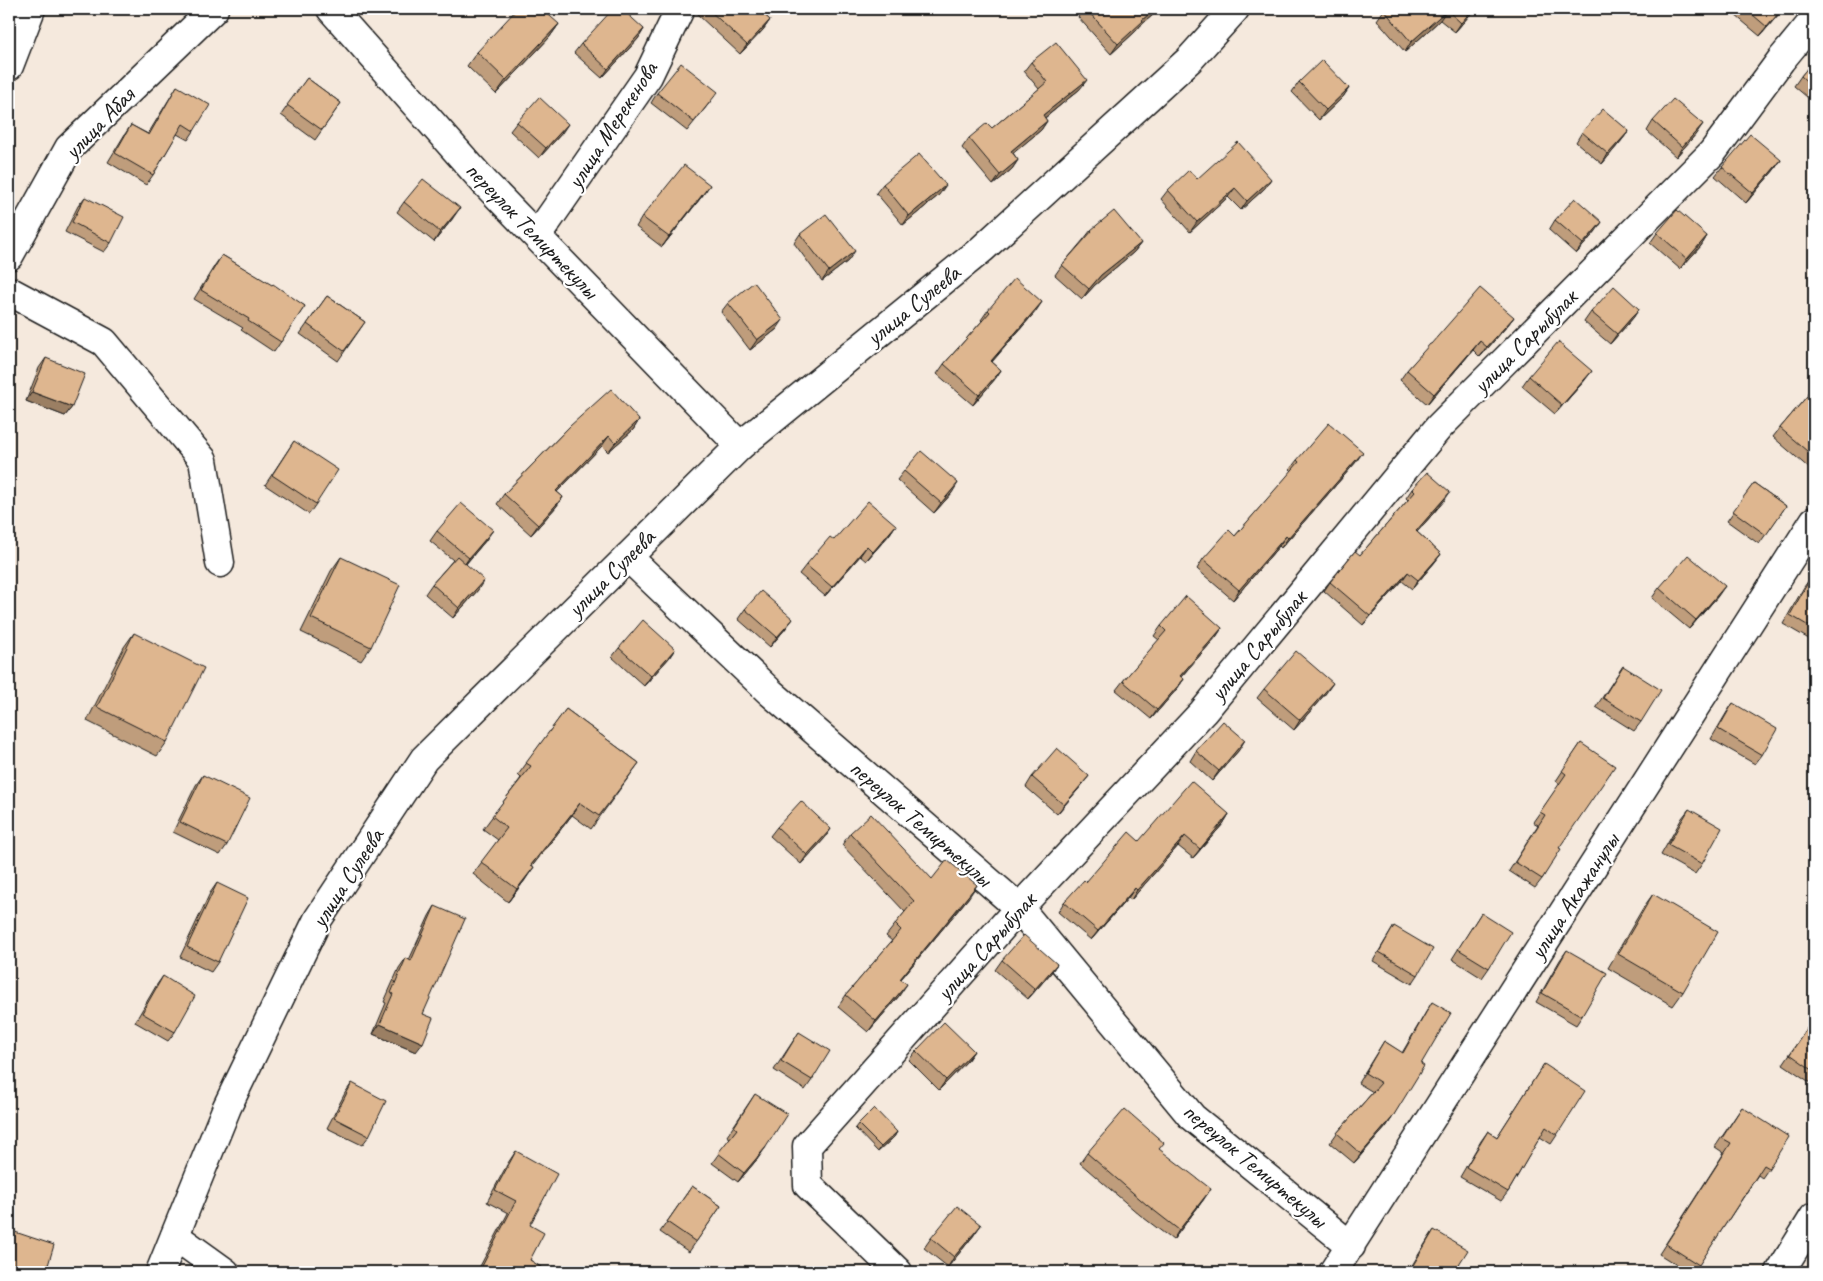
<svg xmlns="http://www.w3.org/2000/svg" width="1823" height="1281" font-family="Caveat,sans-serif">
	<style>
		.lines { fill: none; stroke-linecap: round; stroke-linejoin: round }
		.minor-casing { stroke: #1c1c1c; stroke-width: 31 }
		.secondary-casing { stroke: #1c1c1c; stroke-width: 31 }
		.minor { stroke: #fff; stroke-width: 28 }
		.secondary { stroke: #fff; stroke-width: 28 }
		.wall { fill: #bf9d7b; stroke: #1c1c1c }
		.shaded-wall { fill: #9b7f64; stroke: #1c1c1c }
		.building { fill: #deb68f; stroke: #1c1c1c }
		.labels { text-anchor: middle; stroke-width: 4.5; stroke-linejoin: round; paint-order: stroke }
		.street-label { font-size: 24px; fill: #1c1c1c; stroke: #fff }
	</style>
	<rect width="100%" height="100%" fill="#f5e9dd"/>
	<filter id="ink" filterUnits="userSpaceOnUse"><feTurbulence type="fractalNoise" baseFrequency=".02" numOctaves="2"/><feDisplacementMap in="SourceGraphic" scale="10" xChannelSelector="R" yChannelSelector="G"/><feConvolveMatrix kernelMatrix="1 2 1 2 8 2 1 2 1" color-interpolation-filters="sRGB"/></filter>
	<g filter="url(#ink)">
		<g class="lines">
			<g class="minor-casing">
				<path id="minor" d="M331,9L485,183L740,446
					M9,66L31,9
					M537,236L648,76L680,9
					M9,256L69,148L214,9
					M9,291L104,342L203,460L220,563
					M628,557L770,692L1019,908L1192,1117L1351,1246
					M175,1236L225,1272
					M898,1272L808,1185L807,1146L1019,908L1203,712L1439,427L1712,153L1781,60L1814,20
					M1333,1272L1814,521
					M1780,1272L1814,1217"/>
			</g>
			<g class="secondary-casing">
				<path id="secondary" d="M160,1272L227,1107L318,919L424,759L740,446L982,249L1189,60L1235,9"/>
			</g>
			<use href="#minor" class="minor"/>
			<use href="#secondary" class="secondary"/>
		</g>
		<path class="wall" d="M702,9H761L760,11L770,20L763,30L740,54L698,15Z
			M1083,9H1160L1140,26L1137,30L1111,54L1078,17Z
			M1475,9L1455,32L1440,20L1405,52L1377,20L1384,10Z
			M1730,9H1783L1760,36L1729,10Z
			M559,24L549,38L496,94L467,66L477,52Z
			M644,29L638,39L602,78L574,53L581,44Z
			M1814,60V103L1794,86L1801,76Z
			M1031,62L1080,89L1045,118L1047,121L1041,130L1013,153L1018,160L1012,169L993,185L962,148L969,138L992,128L1039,89L1024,71Z
			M307,78L341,103L315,140L281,115Z
			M1299,82L1349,88L1343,97L1319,120L1292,92Z
			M177,86L194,131L188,140L177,134L153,175L146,185L108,162L125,134L131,125L148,134L171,96Z
			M657,93L711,101L687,131L651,103Z
			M1653,121L1696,134L1676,157L1647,131Z
			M517,122L562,133L539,158L510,131Z
			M1629,131L1622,140L1602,164L1576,142L1582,132Z
			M1781,160L1774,170L1746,203L1715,176L1722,167Z
			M1197,179L1265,188L1241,210L1228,197L1190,232L1161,199L1168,190Z
			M883,184L939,195L903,225L876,193Z
			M703,195L662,247L636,227L642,217Z
			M85,197L111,243L104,252L65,232L78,206Z
			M404,202L453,218L434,242L397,212Z
			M1555,220L1596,231L1576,254L1549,230Z
			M1091,230L1141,243L1134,252L1095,285L1082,299L1055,275L1062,265L1084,239Z
			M1657,233L1707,236L1701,246L1680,269L1650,243Z
			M800,234L848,261L822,281L794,243Z
			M222,255L305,306L274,352L241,330L243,328L194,299L215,265Z
			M327,296L365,322L338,361L300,334Z
			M728,303L777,329L750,350L721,312Z
			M1639,309L1633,318L1610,344L1584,322L1591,312Z
			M988,310L1036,311L992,362L1001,370L995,379L973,405L937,374L944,364L982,321L981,320Z
			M1514,317L1507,326L1480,357L1473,350L1427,404L1400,380L1407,370L1431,344Z
			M46,358L72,407L65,416L26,401L39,368Z
			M1529,376L1585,380L1555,414L1522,386Z
			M1814,384V463L1810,469L1773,437L1780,428L1808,395L1807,394Z
			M639,420L633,430L608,452L602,446L557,492L563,497L556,507L531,535L497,504L504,494L570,426Z
			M294,441L316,504L309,514L265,485Z
			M1297,460L1356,462L1281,548L1279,546L1233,600L1197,569L1203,559L1235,536L1292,471L1290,469Z
			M904,471L952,493L934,513L897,480Z
			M1754,483L1786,506L1759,544L1727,521Z
			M1412,489L1444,501L1417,532L1441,554L1435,562L1412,589L1402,581L1363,625L1324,591L1330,582L1360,555L1408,500L1406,498Z
			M896,525L889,535L866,561L860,556L825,596L799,574L806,565L834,540Z
			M437,531L486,540L466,564L478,590L453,618L425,594L432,584L453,560L430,541Z
			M341,557L371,647L361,661L301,632L331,571Z
			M1811,577L1814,579V642L1783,624L1804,587Z
			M1659,588L1718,596L1689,629L1652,598Z
			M745,609L786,628L770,647L738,619Z
			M1161,626L1222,628L1216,637L1181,677L1184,679L1177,689L1151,719L1116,690L1123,681L1159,640L1154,636Z
			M134,633L167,742L157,756L87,721L124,647Z
			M619,648L675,649L669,658L644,686L612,657Z
			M1623,666L1641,722L1634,731L1596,707Z
			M1264,689L1326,693L1294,730L1257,698Z
			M1733,703L1762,755L1755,764L1711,739L1727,712Z
			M566,709L639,763L591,829L572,815L532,866L525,880L508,902L473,874L498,840L483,829L521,778L518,775Z
			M1581,743L1559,848L1542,879L1535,888L1509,871L1538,825L1533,822L1560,784L1556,781Z
			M1239,750L1212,781L1190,761L1196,751Z
			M203,775L227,845L220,855L173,832L196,785Z
			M1032,777L1082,785L1057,814L1026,787Z
			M1689,809L1702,864L1695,874L1661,855L1682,818Z
			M1229,814L1223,824L1193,858L1178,846L1131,900L1128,898L1091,940L1058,912L1064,902L1086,882L1139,841Z
			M777,827L825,838L801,864L770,836Z
			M850,833L932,879L969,897L901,979L899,996L868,1032L838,1007L846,995L892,941L886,936L905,912L842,845Z
			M217,883L218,962L211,972L180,957L210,893Z
			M1653,894L1683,992L1673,1006L1608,968L1643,908Z
			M435,906L423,1014L416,1052L373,1034L386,1003L384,1002L399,968L406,958L409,960L429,916Z
			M1481,913L1489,968L1482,978L1452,959Z
			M1394,926L1418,975L1412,984L1373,961Z
			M1567,950L1582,1016L1576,1025L1536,1002L1560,960Z
			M1002,960L1057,964L1050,974L1028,999L995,970Z
			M163,976L175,1032L168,1041L135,1022L156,986Z
			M1432,1002L1421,1064L1392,1118L1386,1127L1354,1163L1330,1143L1337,1133L1373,1092L1358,1083L1384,1041L1402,1053L1426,1012Z
			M1814,1018V1085L1783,1064Z
			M799,1032L812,1080L805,1090L774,1070Z
			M916,1051H974L967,1061L939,1090L909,1060Z
			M1544,1064L1557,1135L1551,1144L1540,1137L1508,1192L1501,1201L1460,1177L1481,1141L1488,1131L1497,1137Z
			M352,1083L369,1136L362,1145L327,1128L345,1093Z
			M755,1094L759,1157L738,1182L712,1163L730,1138L727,1136Z
			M1742,1107L1769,1168L1762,1178L1758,1175L1694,1272H1688L1659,1254L1724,1153L1715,1147Z
			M858,1124L897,1132L894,1137L878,1152L855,1128Z
			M516,1151L530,1225V1260L548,1272H477L508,1213L487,1202L508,1163Z
			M1087,1153L1204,1199L1173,1240L1140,1215L1080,1163Z
			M692,1186L721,1206L689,1252L660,1232Z
			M1434,1230L1454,1272H1408L1428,1239Z
			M974,1235L948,1267L924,1248L931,1238Z"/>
		<path class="shaded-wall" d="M1155,9H1160L1140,26L1137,30L1111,54L1118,44L1142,20Z
			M1473,9H1475L1455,32L1461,23Z
			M1782,9H1783L1780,13L1760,36L1767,27Z
			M1447,10L1440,20L1405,52L1411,42Z
			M770,20L763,30L740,54L747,45Z
			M559,24L549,38L496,94L506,80Z
			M644,29L638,39L602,78L608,69Z
			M1087,80L1080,89L1036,125L1043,115Z
			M1349,88L1343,97L1319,120L1326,110Z
			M1047,121L1041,130L1004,161L1011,151Z
			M568,124L562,133L539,158L546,148Z
			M1703,124L1696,134L1676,157L1682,147Z
			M1629,131L1622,140L1602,164L1608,154Z
			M1018,160L1012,169L993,185L1000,175Z
			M1781,160L1774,170L1746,203L1753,193Z
			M1271,179L1265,188L1241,210L1247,201Z
			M710,185L703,195L662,247L669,237Z
			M946,185L939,195L903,225L909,216Z
			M1235,188L1228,197L1190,232L1197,222Z
			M460,208L453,218L434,242L440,232Z
			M1602,222L1596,231L1576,254L1583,244Z
			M1707,236L1701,246L1680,269L1687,259Z
			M1141,243L1134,252L1095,285L1082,299L1089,289L1101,275Z
			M855,251L848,261L822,281L829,271Z
			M1042,302L1036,311L984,370L991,361Z
			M1639,309L1633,318L1610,344L1617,334Z
			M1514,317L1507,326L1480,357L1487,347Z
			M783,320L777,329L750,350L757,340Z
			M1480,341L1473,350L1427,404L1434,394Z
			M1001,370L995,379L973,405L979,395Z
			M1592,371L1585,380L1555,414L1562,405Z
			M32,392L72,407L65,416L26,401Z
			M639,420L633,430L608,452L615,443Z
			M609,436L602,446L549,500L556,491Z
			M1363,452L1356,462L1281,548L1288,538Z
			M958,483L952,493L934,513L941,503Z
			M1450,492L1444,501L1410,540L1416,531Z
			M563,497L556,507L531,535L538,525Z
			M896,525L889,535L866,561L873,552Z
			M493,530L486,540L462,568L469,558Z
			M1286,536L1279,546L1233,600L1239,590Z
			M867,546L860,556L825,596L832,587Z
			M1441,554L1435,562L1412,589L1418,580Z
			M1408,572L1402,581L1363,625L1370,616Z
			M484,580L478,590L453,618L459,608Z
			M1725,586L1718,596L1689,629L1696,620Z
			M793,619L786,628L770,647L777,637Z
			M1222,628L1216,637L1173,686L1180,676Z
			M675,649L669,658L644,686L651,676Z
			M1184,679L1177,689L1151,719L1157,710Z
			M1333,683L1326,693L1294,730L1300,720Z
			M1245,740L1239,750L1212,781L1219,771Z
			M1089,776L1082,785L1057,814L1064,805Z
			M580,803L572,815L523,878L531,865Z
			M1229,814L1223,824L1193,858L1200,849Z
			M831,829L825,838L801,864L807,855Z
			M1185,836L1178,846L1131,900L1137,890Z
			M534,867L525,880L508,902L517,889Z
			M977,885L969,897L892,990L900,979Z
			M1135,888L1128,898L1091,940L1098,931Z
			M1057,964L1050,974L1028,999L1035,989Z
			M907,984L899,996L868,1032L876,1021Z
			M380,1024L423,1043L416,1052L373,1034Z
			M974,1051L967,1061L939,1090L946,1080Z
			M1392,1118L1386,1127L1354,1163L1361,1154Z
			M897,1132L894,1137L878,1152L881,1147Z
			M766,1147L759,1157L738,1182L744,1173Z
			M1211,1189L1204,1199L1173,1240L1179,1230Z
			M981,1225L974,1235L948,1267L954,1257Z"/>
		<path class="building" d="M517,9H542L559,24L506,80L477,52Z
			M613,9H622L644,29L608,69L581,44Z
			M708,9H760L759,10L770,20L747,45Z
			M1086,9H1155L1142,20L1143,21L1118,44Z
			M1385,9H1473L1461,23L1447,10L1411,42L1384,10Z
			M1746,9H1782L1767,27Z
			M1056,42L1087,80L1043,115L1047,121L1011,151L1018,160L1000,175L969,138L987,123L992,128L1047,82L1031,62Z
			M1322,60L1349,88L1326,110L1299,82Z
			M1814,60V88L1801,76Z
			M681,63L718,92L694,122L657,93Z
			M307,78L341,103L322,130L287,105Z
			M177,86L210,105L194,131L183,124L153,175L115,153L131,125L149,135Z
			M539,97L568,124L546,148L517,122Z
			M1673,99L1703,124L1682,147L1653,121Z
			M1603,109L1629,131L1608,154L1582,132Z
			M1750,134L1781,160L1753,193L1722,167Z
			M1238,142L1271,179L1247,201L1235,188L1197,222L1168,190L1189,170L1197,179Z
			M919,154L946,185L909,216L883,184Z
			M684,165L710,185L669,237L642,217Z
			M423,179L460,208L440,232L404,202Z
			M85,197L124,217L111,243L72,222Z
			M1575,198L1602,222L1583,244L1555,220Z
			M1677,210L1707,236L1687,259L1657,233Z
			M1114,211L1141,243L1101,275L1089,289L1062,265L1092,231L1091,230Z
			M826,214L855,251L829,271L800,234Z
			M222,255L272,285L273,284L305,306L281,342L248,321L249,319L201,290Z
			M1015,278L1042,302L991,361L1001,370L979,395L944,364L990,312L988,310Z
			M754,282L783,320L757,340L728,303Z
			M1614,286L1639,309L1617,334L1591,312Z
			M1480,288L1514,317L1487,347L1480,341L1434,394L1407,370L1430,344H1431Z
			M327,296L365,322L344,351L307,324Z
			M1558,342L1592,371L1562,405L1529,376Z
			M46,358L85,374L72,407L32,392Z
			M1814,388V457L1780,428Z
			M611,389L639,420L615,443L609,436L556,491L563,497L538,525L504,494L570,426Z
			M1329,423L1363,452L1288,538L1286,536L1239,590L1203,559L1229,530L1235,536L1299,462L1297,460Z
			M294,441L338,470L316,504L272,475Z
			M921,451L958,483L941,503L904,471Z
			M1427,472L1450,492L1416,531L1441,554L1418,580L1408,572L1370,616L1330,582L1355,551L1360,555L1415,492L1412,489Z
			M1754,483L1786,506L1766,535L1733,511Z
			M868,501L896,525L873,552L867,546L832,587L806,565L830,537L834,540Z
			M461,503L493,530L469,558L437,531Z
			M1688,555L1725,586L1696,620L1659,588Z
			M457,556L484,580L459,608L432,584Z
			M341,557L400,585L371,647L311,618Z
			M1811,577L1814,579V629L1790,615Z
			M761,591L793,619L777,637L745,609Z
			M1186,596L1222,628L1180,676L1184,679L1157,710L1123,681L1166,631L1161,626Z
			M643,620L675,649L651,676L619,648Z
			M134,633L204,668L167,742L97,707Z
			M1296,651L1333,683L1300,720L1264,689Z
			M1623,666L1661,690L1641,722L1603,698Z
			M1733,703L1777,729L1762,755L1718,729Z
			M566,709L639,763L599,816L580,803L531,865L534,867L517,889L481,862L507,828L492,816L531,766L526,763Z
			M1223,721L1245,740L1219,771L1196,751Z
			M1581,743L1615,766L1559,848L1561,849L1542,879L1515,862L1545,815L1540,812L1566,774L1562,771Z
			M1057,748L1089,776L1064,805L1032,777Z
			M203,775L250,798L227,845L180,822Z
			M1191,781L1229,814L1200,849L1185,836L1137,890L1135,888L1098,931L1064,902L1084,880L1086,882L1129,832L1139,841Z
			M801,801L831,829L807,855L777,827Z
			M1689,809L1722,828L1702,864L1668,845Z
			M871,814L932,879L947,860L977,885L900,979L907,984L876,1021L846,995L901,930L895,924L914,901L850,833Z
			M217,883L248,898L218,962L187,947Z
			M1653,894L1718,932L1683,992L1618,954Z
			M435,906L465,919L423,1014L433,1018L423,1043L380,1024L393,994L391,993L406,958L411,961Z
			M1481,913L1511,932L1489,968L1458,949Z
			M1394,926L1433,949L1418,975L1379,952Z
			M1024,935L1057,964L1035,989L1002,960Z
			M1567,950L1607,973L1582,1016L1542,993Z
			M163,976L195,996L175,1032L142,1013Z
			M1432,1002L1451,1013L1421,1064L1424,1066L1392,1118L1361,1154L1337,1133L1381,1083L1365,1073L1384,1041L1403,1053Z
			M1814,1018V1071L1790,1054Z
			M944,1022L974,1051L946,1080L916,1051Z
			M799,1032L830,1051L812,1080L781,1061Z
			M1544,1064L1585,1091L1557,1135L1546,1127L1508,1192L1466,1167L1488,1131L1497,1137Z
			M352,1083L386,1101L369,1136L334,1118Z
			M755,1094L787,1114L766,1147L744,1173L718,1153L737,1129L734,1127Z
			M1742,1107L1789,1137L1769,1168L1764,1165L1699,1265L1666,1244L1731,1143L1722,1138Z
			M874,1108L897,1132L881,1147L858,1124Z
			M1125,1109L1164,1143L1159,1149L1211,1189L1179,1230L1147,1205L1087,1153Z
			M516,1151L557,1174L530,1225L544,1233L530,1260L548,1272H479L516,1201L495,1190Z
			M692,1186L721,1206L696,1242L667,1222Z
			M957,1206L981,1225L954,1257L931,1238Z
			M9,1230L54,1245L46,1272H9Z
			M1434,1230L1468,1250L1454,1272H1409Z"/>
	</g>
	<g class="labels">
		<g class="street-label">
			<text transform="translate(99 123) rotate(-46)" y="8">улица Абая</text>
			<text transform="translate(612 125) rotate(-57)" y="8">улица Мерекенова</text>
			<text transform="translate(532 230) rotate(46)" y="8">переулок Темиртекулы</text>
			<text transform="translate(913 305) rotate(-39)" y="8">улица Сулеева</text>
			<text transform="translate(1525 341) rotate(-45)" y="8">улица Сарыбулак</text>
			<text transform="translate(611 573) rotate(-45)" y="8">улица Сулеева</text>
			<text transform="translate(1258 645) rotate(-50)" y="8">улица Сарыбулак</text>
			<text transform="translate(921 823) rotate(41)" y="8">переулок Темиртекулы</text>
			<text transform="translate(347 878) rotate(-57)" y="8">улица Сулеева</text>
			<text transform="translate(1574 896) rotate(-57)" y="8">улица Акажанулы</text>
			<text transform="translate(986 946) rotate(-48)" y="8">улица Сарыбулак</text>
			<text transform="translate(1255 1165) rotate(40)" y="8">переулок Темиртекулы</text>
		</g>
	</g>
	<rect width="1823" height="1281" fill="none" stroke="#fff" stroke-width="30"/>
	<rect x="15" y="15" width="1793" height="1251" fill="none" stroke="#1c1c1c" stroke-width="2" filter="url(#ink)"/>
</svg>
